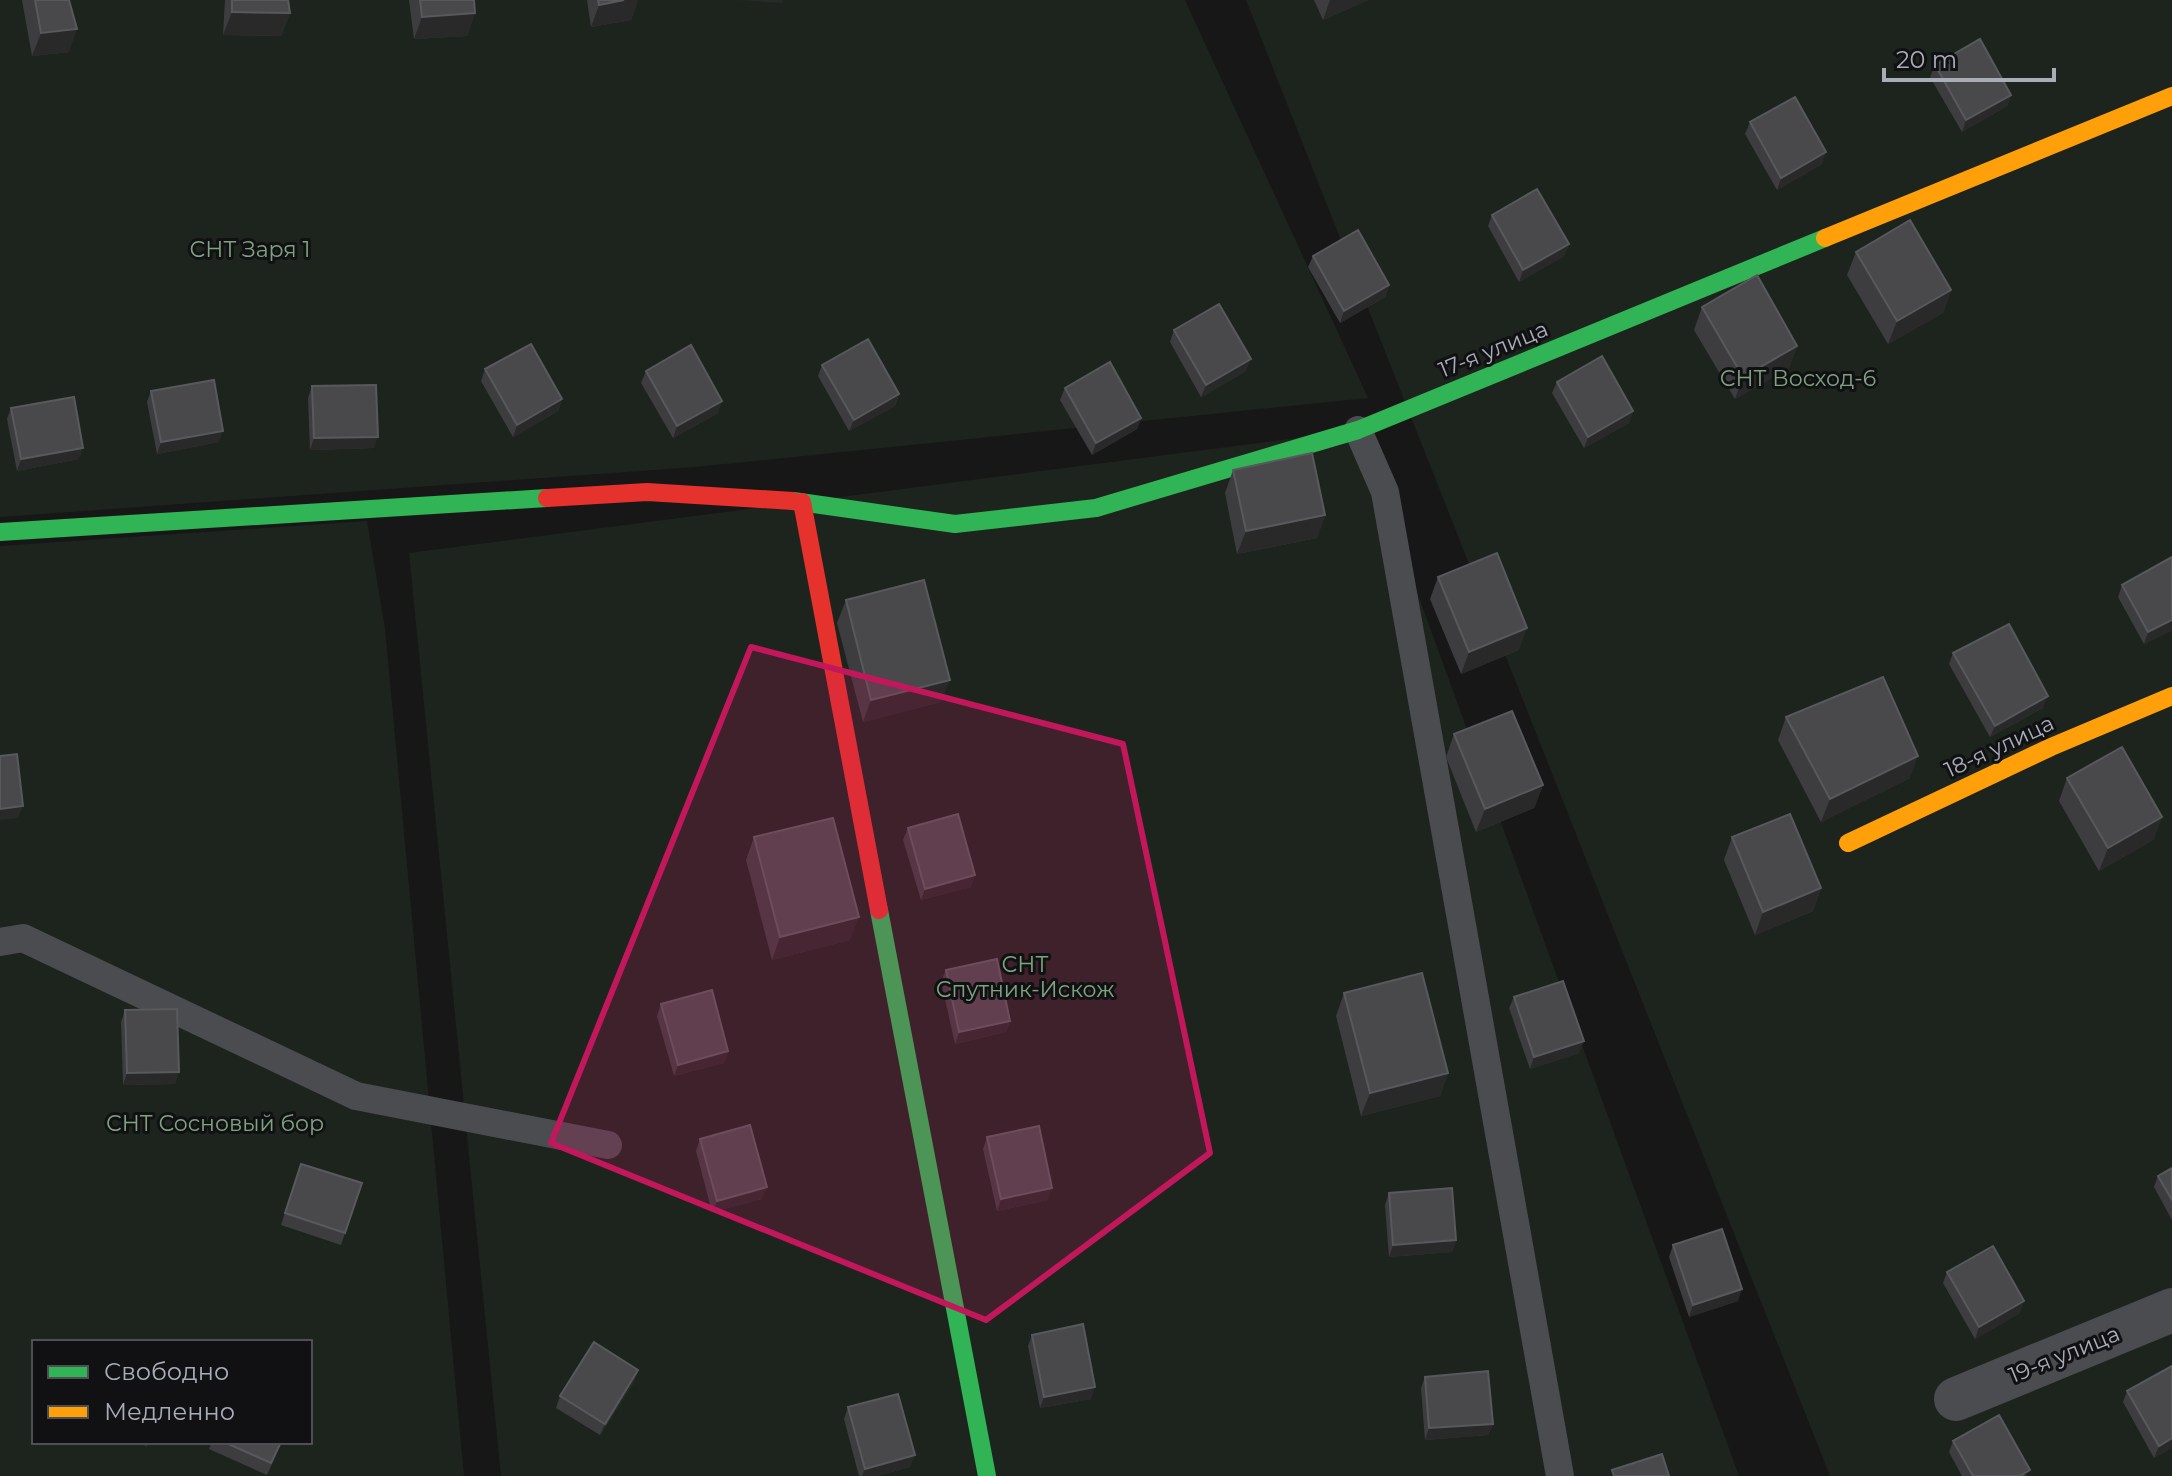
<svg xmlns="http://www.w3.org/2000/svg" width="2172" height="1476" font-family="Montserrat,sans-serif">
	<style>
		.green { fill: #1d241e; fill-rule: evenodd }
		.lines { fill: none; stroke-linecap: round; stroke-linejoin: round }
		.lane { stroke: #4b4c50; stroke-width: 28 }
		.street { stroke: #4b4c50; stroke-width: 44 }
		.fast { stroke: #30b455; stroke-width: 18 }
		.slow { stroke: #ff9f0a; stroke-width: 18 }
		.jam { stroke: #e5322d; stroke-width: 18 }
		.wall { fill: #3d3d3f }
		.shaded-wall { fill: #29292a }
		.building { fill: #49494c; stroke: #58595d; stroke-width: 2 }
		.marked { fill: #c2185b; fill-opacity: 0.2; stroke: #c2185b; stroke-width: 6; stroke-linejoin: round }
		.labels { text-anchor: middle; stroke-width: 6; stroke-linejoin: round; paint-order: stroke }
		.park-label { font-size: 22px; fill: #7fa381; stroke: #111113 }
		.street-label { font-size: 22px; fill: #a8adb8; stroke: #111113 }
	</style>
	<rect width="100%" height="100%" fill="#171717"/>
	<path class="green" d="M0,0H1185L1368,398L695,467L0,517Z
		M1246,0H2172V1476H1830Z
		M1358,430L1739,1476H501L409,553Z
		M367,521L385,629L464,1476H0V546ZM34,1342H310V1442H34Z"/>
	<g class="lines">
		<path class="lane" d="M1358,430L1385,492L1560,1476
			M0,942L23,938L356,1096L608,1145"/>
		<path class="street" d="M1956,1399L2172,1310"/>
		<path class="fast" d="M793,501L955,524L1096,508L1358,430L1825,238
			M0,532L547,498
			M879,910L987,1476"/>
		<path class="slow" d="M1825,238L2172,96
			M1848,843L2051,747L2172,696"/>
		<path class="jam" d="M547,498L647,492L793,501
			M802,502L879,910"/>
	</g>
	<path class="wall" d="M22,0H69V52L32,56Z
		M225,0H288L290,13L281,36L223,35Z
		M409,0H474L475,13L467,36L414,39Z
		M587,0H638L631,20L591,27Z
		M1314,0H1368L1323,20Z
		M1935,65L2011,95L2007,106L1962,132L1930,77Z
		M1750,122L1822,164L1777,190L1745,134Z
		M1492,215L1569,244L1564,256L1519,282L1488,226Z
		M1856,252L1951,290L1943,313L1888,344L1847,275Z
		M1313,256L1389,285L1385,297L1340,323L1308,267Z
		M1702,307L1797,346L1789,368L1735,399L1694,330Z
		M1174,330L1246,371L1201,397L1170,342Z
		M822,365L899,394L895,406L849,431L818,376Z
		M485,369L562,399L558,411L513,437L481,381Z
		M646,371L718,413L673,438L641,383Z
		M1557,382L1633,411L1629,423L1584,448L1552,393Z
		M312,386L374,448L310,450L308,398Z
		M1065,388L1141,418L1137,429L1092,455L1060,400Z
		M151,391L219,442L157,454L147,402Z
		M11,408L79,459L17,471L7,419Z
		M1233,470L1325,515L1317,538L1237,554L1225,493Z
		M2172,557V630L2144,644L2118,597L2122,585Z
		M1438,577L1519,650L1461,674L1430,599Z
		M846,600L941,702L863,722L837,623Z
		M1953,653L2043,708L1990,737L1949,664Z
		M1786,717L1910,778L1821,822L1778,740Z
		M1454,734L1543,785L1534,808L1476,832L1446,757Z
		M2067,778L2162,817L2153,840L2099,871L2059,801Z
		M908,828L971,887L921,900L903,840Z
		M754,837L850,940L772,960L746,860Z
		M1732,837L1821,888L1813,911L1755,935L1724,860Z
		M946,970L1010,1021L1006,1032L955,1044L941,981Z
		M1344,993L1448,1073L1440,1096L1361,1116L1336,1016Z
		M1514,997L1579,1053L1530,1069L1509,1008Z
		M661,1004L728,1051L724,1063L674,1076L657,1016Z
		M125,1010L175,1084L123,1085L121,1022Z
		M987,1137L1048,1200L997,1211L983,1149Z
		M700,1139L762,1199L712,1212L696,1151Z
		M301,1164L362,1183L341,1245L281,1225Z
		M2172,1168V1220L2154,1187L2158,1176Z
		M1389,1193L1456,1240L1452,1252L1389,1257L1385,1205Z
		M1673,1245L1738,1301L1689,1317L1669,1257Z
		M1947,1272L2020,1313L1975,1339L1943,1283Z
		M1032,1335L1091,1399L1040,1408L1028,1346Z
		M1425,1377L1493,1424L1488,1435L1425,1440L1421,1388Z
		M634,1382L600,1435L556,1408L560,1396Z
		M2127,1391L2172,1448L2154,1458L2123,1402Z
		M848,1407L910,1467L877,1476H859L844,1419Z
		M1953,1441L2028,1476H1962L1949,1452Z
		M133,1442H148L147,1446Z
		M212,1442H282L267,1475L209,1449Z"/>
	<path class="shaded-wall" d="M624,0H638L631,20L591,27L599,5Z
		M737,0H783L782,3Z
		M1330,0H1368L1323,20Z
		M232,12L290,13L281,36L223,35Z
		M475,13L467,36L414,39L422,17Z
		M77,29L69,52L32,56L41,33Z
		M2011,95L2007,106L1962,132L1966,120Z
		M1826,152L1822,164L1777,190L1781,178Z
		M1569,244L1564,256L1519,282L1523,270Z
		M1389,285L1385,297L1340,323L1344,311Z
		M1951,290L1943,313L1888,344L1897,321Z
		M1797,346L1789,368L1735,399L1743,377Z
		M1251,359L1246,371L1201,397L1206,385Z
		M899,394L895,406L849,431L854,420Z
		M562,399L558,411L513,437L517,425Z
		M722,401L718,413L673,438L677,426Z
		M1633,411L1629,423L1584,448L1588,437Z
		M1141,418L1137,429L1092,455L1096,443Z
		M223,431L219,442L157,454L161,442Z
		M378,437L374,448L310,450L314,438Z
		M83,448L79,459L17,471L21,459Z
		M1325,515L1317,538L1237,554L1246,531Z
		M2172,620V630L2144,644L2148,632Z
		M1527,628L1519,650L1461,674L1469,652Z
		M950,680L941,702L863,722L871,700Z
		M2048,696L2043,708L1990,737L1995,726Z
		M1918,756L1910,778L1821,822L1830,799Z
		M1543,785L1534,808L1476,832L1485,809Z
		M23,806L18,818L0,820V809Z
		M2162,817L2153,840L2099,871L2108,848Z
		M975,875L971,887L921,900L925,889Z
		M1821,888L1813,911L1755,935L1763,912Z
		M859,917L850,940L772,960L780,937Z
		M1010,1021L1006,1032L955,1044L959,1032Z
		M1584,1041L1579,1053L1530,1069L1534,1057Z
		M728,1051L724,1063L674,1076L678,1065Z
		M179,1072L175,1084L123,1085L127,1073Z
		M1448,1073L1440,1096L1361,1116L1370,1093Z
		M767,1187L762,1199L712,1212L717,1201Z
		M1052,1188L1048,1200L997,1211L1001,1199Z
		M1456,1240L1452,1252L1389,1257L1393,1245Z
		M1742,1289L1738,1301L1689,1317L1693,1305Z
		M2024,1301L2020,1313L1975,1339L1979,1327Z
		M638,1370L634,1382L600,1435L605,1424Z
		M1095,1387L1091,1399L1040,1408L1044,1397Z
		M1493,1424L1488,1435L1425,1440L1429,1428Z
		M2172,1438V1448L2154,1458L2159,1446Z
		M915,1455L910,1467L877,1476H862L865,1469Z"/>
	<path class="building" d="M35,0H69L77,29L41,33Z
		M232,0H288L290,13L232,12Z
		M420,0H474L475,13L422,17Z
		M598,0H624L599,5Z
		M1980,39L2011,95L1966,120L1935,65Z
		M1795,97L1826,152L1781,178L1750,122Z
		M1537,189L1569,244L1523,270L1492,215Z
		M1910,220L1951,290L1897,321L1856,252Z
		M1358,230L1389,285L1344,311L1313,256Z
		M1757,275L1797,346L1743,377L1702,307Z
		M1219,304L1251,359L1206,385L1174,330Z
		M868,339L899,394L854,420L822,365Z
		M531,344L562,399L517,425L485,369Z
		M691,345L722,401L677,426L646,371Z
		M1602,356L1633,411L1588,437L1557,382Z
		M1110,362L1141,418L1096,443L1065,388Z
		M214,380L223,431L161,442L151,391Z
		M376,385L378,437L314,438L312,386Z
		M74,397L83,448L21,459L11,408Z
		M1312,453L1325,515L1246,531L1233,470Z
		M1497,553L1527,628L1469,652L1438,577Z
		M2172,557V620L2148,632L2122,585Z
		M924,580L950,680L871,700L846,600Z
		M2009,624L2048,696L1995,726L1953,653Z
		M1883,677L1918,756L1830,799L1786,717Z
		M1512,711L1543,785L1485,809L1454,734Z
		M2122,747L2162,817L2108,848L2067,778Z
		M17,754L23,806L0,809V756Z
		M958,814L975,875L925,889L908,828Z
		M1790,814L1821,888L1763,912L1732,837Z
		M833,818L859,917L780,937L754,837Z
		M997,959L1010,1021L959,1032L946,970Z
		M1422,973L1448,1073L1370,1093L1344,993Z
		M1563,981L1584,1041L1534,1057L1514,997Z
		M712,990L728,1051L678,1065L661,1004Z
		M177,1009L179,1072L127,1073L125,1010Z
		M750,1125L767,1187L717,1201L700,1139Z
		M1039,1126L1052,1188L1001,1199L987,1137Z
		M301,1164L362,1183L345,1233L285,1213Z
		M2172,1168V1200L2158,1176Z
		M1452,1188L1456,1240L1393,1245L1389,1193Z
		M1722,1229L1742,1289L1693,1305L1673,1245Z
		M1993,1246L2024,1301L1979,1327L1947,1272Z
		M1083,1324L1095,1387L1044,1397L1032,1335Z
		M594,1342L638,1370L605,1424L560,1396Z
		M2172,1366V1438L2159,1446L2127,1391Z
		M1488,1371L1493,1424L1429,1428L1425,1377Z
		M898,1394L915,1455L865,1469L848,1407Z
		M1999,1415L2030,1470L2020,1476H1973L1953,1441Z
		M224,1442H281L271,1463Z
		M1662,1454L1669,1476H1614L1612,1470Z"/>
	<path class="marked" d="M751,647L1123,744L1210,1153L986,1320L551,1143Z"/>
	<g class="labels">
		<g class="park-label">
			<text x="250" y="257">СНТ Заря 1</text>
			<text x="1798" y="386">СНТ Восход-6</text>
			<text x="1025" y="972">СНТ<tspan x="1025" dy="25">Спутник-Искож</tspan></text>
			<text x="215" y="1131">СНТ Сосновый бор</text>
		</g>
		<g class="street-label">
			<text transform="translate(1493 349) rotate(-22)" y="8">17-я улица</text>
			<text transform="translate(1999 746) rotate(-25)" y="8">18-я улица</text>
			<text transform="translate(2064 1354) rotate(-22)" y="8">19-я улица</text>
		</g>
	</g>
	<rect x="32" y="1340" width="280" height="104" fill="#111113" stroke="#4d4f55" stroke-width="2"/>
	<rect x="48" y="1366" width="40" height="12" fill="#30b455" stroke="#4d4f55" stroke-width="2"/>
	<text x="104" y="1380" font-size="24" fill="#a8adb8">Свободно</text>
	<rect x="48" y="1406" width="40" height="12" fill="#ff9f0a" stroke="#4d4f55" stroke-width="2"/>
	<text x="104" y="1420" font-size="24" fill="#a8adb8">Медленно</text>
	<path d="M1884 68v12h170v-12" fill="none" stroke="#a8adb8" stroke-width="4"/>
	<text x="1896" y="68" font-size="24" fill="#a8adb8" stroke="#111113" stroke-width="6" paint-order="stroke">20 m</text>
</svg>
